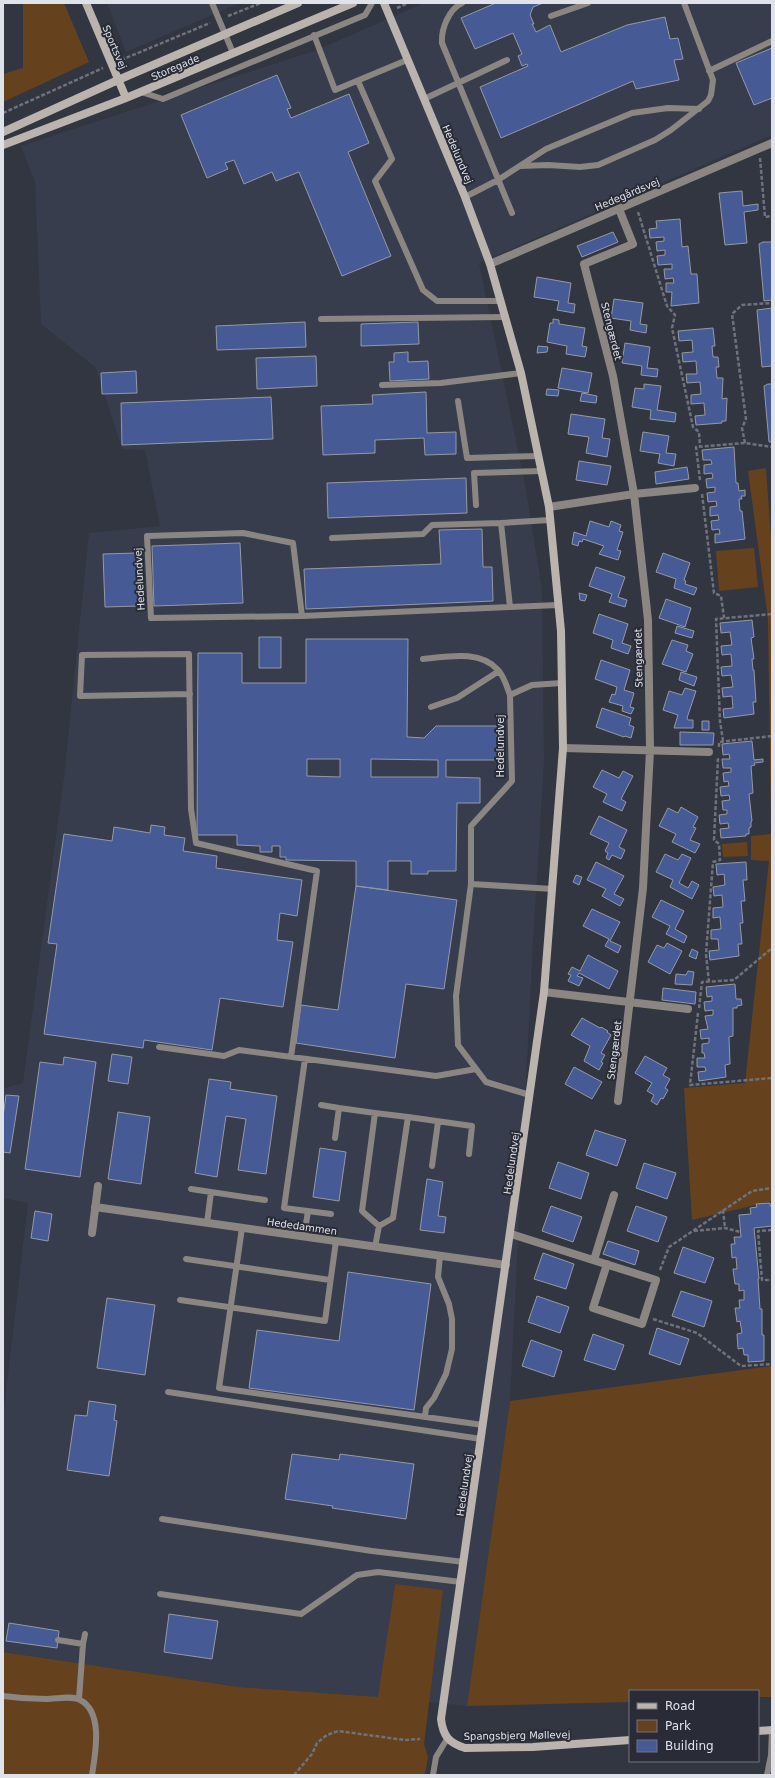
<svg xmlns="http://www.w3.org/2000/svg" width="775" height="1778" font-family="'DejaVu Sans',sans-serif">
	<style>
		.built { fill: #373d4d }
		.green { fill: #65421d }
		.building { fill: #465a96; stroke: #9499a4; fill-rule: evenodd }
		.lines { fill: none; stroke-linecap: round; stroke-linejoin: round }
		.path { stroke: #6f727b; stroke-width: 2.5; stroke-dasharray: 4 2; stroke-linecap: butt }
		.lane { stroke: #8b8682; stroke-width: 6 }
		.street { stroke: #8b8682; stroke-width: 8 }
		.secondary { stroke: #bbb3ad; stroke-width: 8 }
		.labels { text-anchor: middle; stroke-width: 4; stroke-linejoin: round; paint-order: stroke }
		.street-label { font-size: 10px; fill: #e0e2e9; stroke: #292c36 }
	</style>
	<rect width="100%" height="100%" fill="#323640"/>
	<path class="built" d="M107,3H240L126,52Z
		M424,3H772V135L479,263L525,484L542,589L544,762L533,942L510,1401L467,1706L378,1697L239,1687L3,1652V1417L28,1203L3,1198L4,1088L23,1083L64,777L89,533L160,526L145,450L122,449L96,368L41,324L35,182L21,146L317,50Z"/>
	<path class="green" d="M23,3H64L89,62L3,102V74L23,68Z
		M766,468L772,552V1201L692,1220L684,1088L745,1083L769,861L751,860V836L771,834L768,619L748,471Z
		M754,548L758,587L719,591L716,551Z
		M747,842L748,856L723,857L722,844Z
		M772,1366V1697H758V1691H630V1702L467,1706L510,1401Z
		M395,1584L443,1590L424,1744L428,1757L425,1775H3V1652L239,1687L378,1697Z"/>
	<path class="building" d="M496,3H543L533,7L530,15L534,24H532L536,32L550,25L561,52L627,25L665,17L670,39L678,38L683,59L674,60L679,80L636,89L633,81L501,138L480,87L528,66L527,64L522,66L518,56L522,54L513,33L475,49L461,18Z
		M772,48V98L754,105L736,63Z
		M277,75L291,108L287,109L291,118L349,94L369,143L348,152L391,256L342,276L299,172L276,181L272,172L244,184L234,160L225,163L228,169L207,178L181,115Z
		M742,191L743,206L758,204V210L744,212L747,243L725,245L719,193Z
		M680,219L682,247L688,246L691,274H697L699,303L671,306L672,292H666V283H674L673,278L665,279L664,269H672V264L658,265L657,256L665,255V250L657,251L656,242L664,241V237L650,238L649,229L657,228L656,221Z
		M613,232L618,242L582,257L577,246Z
		M763,242H772V300L764,301L759,244Z
		M537,277L571,283L568,303L575,304L574,313L557,310L559,301L534,297Z
		M614,299L643,303L640,324L647,325L646,333L630,330L631,321L611,318Z
		M772,308V366L762,367L757,310Z
		M553,319L559,320V324L585,328L582,346L587,347L585,357L566,354L567,346L547,342L550,323H553Z
		M305,322L306,347L217,350L216,326Z
		M418,322L419,344L361,346V324Z
		M713,328L715,346H712L713,357H718L719,367H716L717,378H723L722,399L727,398L726,421H722V423L696,425L695,416L705,415L704,403L691,404V395L701,394L700,382L687,383L686,374H697L696,361L683,362L682,353L693,352L692,340L679,341L678,331Z
		M625,343L650,347L647,368L658,369L657,377L641,375L642,366L622,363Z
		M538,346L548,347L547,352L537,353Z
		M408,352V362L428,361L429,379L390,381L389,362H394V353Z
		M316,356L317,386L257,389L256,358Z
		M562,368L592,373L588,393L558,388Z
		M136,371L137,393L102,394L101,373Z
		M644,384L661,386L657,410L676,413L675,422L650,419L651,410L632,407L635,388L644,389Z
		M768,384H772V442H769L764,386Z
		M547,389L559,390L558,396L546,395Z
		M426,392L427,433L456,432V454L425,455L424,438L375,440V453L323,455L321,406L373,404L372,395Z
		M582,393L597,396L596,403L580,401Z
		M271,397L273,439L122,445L121,403Z
		M571,414L605,419L602,438L610,439L607,457L586,453L589,437L568,434Z
		M643,432L669,436L666,453L676,454L674,466L658,463L660,454L640,451Z
		M734,447L736,483H738L739,491L745,490V496H741L742,499H739L740,511H742L745,539L715,543V534H720L719,529L712,530L711,521L719,520L718,515L710,516V507L717,506L716,501L708,502L707,493L715,492V487L707,488L706,479L713,478L712,473L704,474V465L712,464L711,460H703L702,450Z
		M579,461L611,466L607,485L576,480Z
		M687,467L689,479L656,484L655,472Z
		M466,478L467,513L328,518L327,483Z
		M590,521L609,527L611,521L621,525L619,531L623,532L617,550L621,551L618,560L599,554L604,546L583,539L582,542L579,541L578,546L572,544L574,532L586,536Z
		M482,529L483,567H492L493,601L306,609L304,569L441,564L439,530Z
		M240,543L243,603L154,606L152,546Z
		M137,553L139,606L105,607L103,554Z
		M663,553L690,563L684,580L686,581L685,584L697,588L694,595L674,588L676,579L656,572Z
		M596,567L625,577L618,597L627,600L625,607L609,602L612,594L589,586Z
		M579,593L587,595L585,601L580,600Z
		M666,599L691,608L685,627L659,618Z
		M599,614L628,624L622,643L631,646L628,654L611,648L613,640L593,633Z
		M752,620L754,637L751,638L754,659H752L753,670H754L756,702H753L754,714L724,718L723,709L733,708L732,696L723,697L722,688L733,687L731,675L722,676L721,667L732,666L731,654L722,655L721,646L732,645L730,632L721,633L720,623Z
		M677,626L694,631L692,638L675,633Z
		M259,637H281V668H259Z
		M306,639H408L407,737L424,738L436,726H497V760H446V777L480,778V803H457L456,871H428V874H411V861H388V890L356,886V861L286,860V857H280V846H272V852H260V846L237,845V835H197L198,653H242V683H306ZM307,759H340V777L307,776ZM371,759L438,760V777H371Z
		M672,640L688,645L686,651L693,654L686,672L662,664Z
		M601,660L630,670L624,690L634,693L630,707L634,708L631,714L622,711L623,706L609,702L612,694L615,695L617,687L595,679Z
		M681,672L697,677L694,686L679,680Z
		M685,688L696,691L687,718L688,720H693V728H674L678,715L663,710L669,691L682,695Z
		M602,708L631,718L629,725L634,727L631,738L625,736L624,737L596,727Z
		M702,721H709V730H702Z
		M680,732L714,733L713,745H680Z
		M752,741L754,760L763,759V762L754,763L755,765L751,766L753,793L749,794L752,821L751,822V827L749,828V834H746V836L721,838L720,829L729,828L728,823L720,824L719,815L727,814V810H723L722,801L730,800L729,795L721,796L720,787L729,786L728,781L724,782L723,773L731,772V768H723L722,759H730L729,754L723,755L722,744Z
		M602,770L619,778L623,771L633,776L621,799L626,802L622,811L603,802L607,794L593,787Z
		M681,807L698,817L693,827L696,828L690,840L700,844L695,853L672,842L676,834L659,826L668,808L678,813Z
		M599,816L627,830L619,847L625,850L621,859L612,855L609,860L606,858L608,853L605,851L609,843L590,834Z
		M151,825L165,827L164,835L185,838L183,851L217,856L216,868L302,880L297,916L280,913L277,940L293,942L283,1007L220,998L212,1050L144,1040L143,1048L44,1034L57,944L48,943L64,834L112,841L114,827L150,833Z
		M665,854L678,860L682,854L691,858L679,883L688,888L692,881L699,885L692,899L670,887L673,880L656,872Z
		M596,862L624,876L614,894L624,899L620,906L602,896L606,889L587,880Z
		M746,862L747,880H743L745,901H741L743,923H740L742,944H738L739,956L710,960L709,951L719,950L718,939H711V930L721,929L720,917L713,918V908L723,907L722,895L714,896L713,887L725,885L724,874L717,875L716,864Z
		M576,875L582,877L579,885L573,882Z
		M356,886L457,900L444,989L406,984L395,1058L296,1043L301,1005L338,1010Z
		M661,900L684,911L675,929L687,936L684,943L666,934L670,926L652,917Z
		M592,909L620,922L610,941L621,946L618,953L605,946L609,939L583,926Z
		M667,943L682,951L670,974L648,962L657,945L664,948Z
		M692,949L698,952L696,959L689,956Z
		M588,955L618,971L609,989L579,973L577,976L583,978L579,986L568,981L571,975L568,974L572,967L580,971Z
		M688,971L694,972L692,985L675,984L676,974L686,975Z
		M735,984L736,999H741L742,1005L737,1006V1008H733V1036L729,1037L730,1064L725,1065L726,1077L699,1081L698,1072L706,1071L705,1067H697V1058H705L704,1053H702V1044L709,1043V1038L701,1039L700,1030L708,1029L705,1016L713,1015V1010L705,1011L704,1002L712,1001V996L707,997L706,987Z
		M663,988L696,992L695,1004L662,1000Z
		M582,1018L600,1028L601,1027L608,1031L607,1032L611,1035L601,1053L605,1055L601,1062L603,1063L599,1070L584,1061L590,1046L571,1035Z
		M112,1054L132,1057L128,1084L108,1081Z
		M645,1056L667,1068L663,1075L670,1079L665,1088L668,1090L663,1099L661,1098L657,1105L651,1101L654,1095L647,1091L652,1083L635,1073Z
		M64,1057L96,1062L80,1177L25,1169L40,1062L63,1065Z
		M574,1067L602,1082L592,1099L565,1084Z
		M209,1079L231,1082L230,1089L277,1096L266,1174L238,1170L246,1119L226,1116L217,1177L195,1173Z
		M6,1095L19,1096L10,1153L3,1152V1117Z
		M118,1112L150,1117L141,1184L108,1179Z
		M595,1130L626,1140L617,1166L586,1155Z
		M320,1148L346,1152L339,1201L313,1197Z
		M558,1162L589,1173L581,1199L549,1188Z
		M644,1163L676,1173L667,1199L636,1188Z
		M427,1179L443,1182L438,1216L446,1217L444,1233L420,1230Z
		M770,1203V1206H772V1226L754,1228L759,1279H758L760,1309H762V1335H764V1361L748,1362V1355H744L743,1348L738,1349L737,1334L742,1333L740,1321L737,1322L735,1308H740L739,1300H744V1290L739,1291V1284H735L733,1269H737L736,1257L732,1258L731,1244H735L734,1237H741L739,1215L751,1214L750,1208L757,1207L756,1204Z
		M551,1206L582,1217L573,1242L542,1231Z
		M636,1206L667,1217L658,1242L627,1231Z
		M35,1211L52,1214L48,1241L31,1238Z
		M608,1241L639,1251L635,1265L603,1254Z
		M683,1247L714,1258L705,1283L674,1273Z
		M543,1253L574,1264L566,1289L534,1279Z
		M348,1272L431,1284L414,1410L249,1388L257,1330L339,1341Z
		M681,1291L712,1301L704,1327L672,1316Z
		M537,1296L569,1307L560,1333L528,1322Z
		M107,1298L155,1305L145,1375L97,1368Z
		M657,1328L689,1339L680,1365L649,1354Z
		M593,1334L624,1345L615,1370L584,1360Z
		M531,1340L562,1351L554,1377L522,1366Z
		M89,1401L116,1405L114,1420L117,1421L109,1476L67,1470L75,1415L87,1416Z
		M292,1454L339,1460L340,1454L414,1464L406,1519L332,1508L333,1506L285,1499Z
		M169,1614L218,1621L212,1659L164,1652Z
		M9,1623L59,1631L57,1648L6,1641Z"/>
	<g class="lines">
		<path class="path" d="M397,8L408,3
			M228,16L261,3
			M121,60L210,23
			M3,113L103,68
			M760,158L765,217L772,216
			M638,212L667,306L675,315L672,328L693,427L699,432L700,446
			M745,443L742,428L746,419L732,314L742,305L772,303
			M700,480L696,447L745,443L772,447
			M702,494L714,593L721,596L724,618
			M723,741L720,721L716,619L772,614
			M719,747V742L772,736
			M709,982L706,954L713,862L720,860L719,844L714,840L718,758
			M699,1008L702,982L734,980L772,948
			M698,1013L690,1085L772,1078
			M723,1210L725,1228
			M772,1230L758,1231L762,1280H772
			M694,1231L725,1228L740,1232
			M660,1270L669,1247L752,1191L772,1188
			M653,1319L697,1333L741,1366L772,1364
			M294,1775L312,1754L317,1743L327,1735L338,1731L405,1740L420,1739"/>
		<path class="lane" d="M212,3L233,53
			M462,3C449,9 441,29 442,43L512,213
			M551,16L588,3
			M314,35L335,90L407,60
			M709,71L772,41
			M358,81L392,159L375,181L423,290L437,301H500
			M141,92L163,99L365,15L372,3
			M424,99L507,60
			M521,166L548,165L580,167L598,165L655,140L671,130L708,101L711,95L713,80L684,3
			M465,197L498,180L546,149L632,113L668,108L699,109
			M321,319L505,317
			M382,385L441,383L521,373
			M458,401L467,458L539,456
			M476,505L474,473L542,471
			M550,520L501,523L510,607L558,605
			M332,538L423,534L432,525L501,523
			M302,616L151,618L147,536L243,533L293,543L302,616L510,607
			M423,659C446,657 480,649 498,670C504,676 507,687 510,695
			M190,694L80,696L82,655L189,654L191,809L196,843L317,871L291,1057
			M431,707L457,698L499,671
			M471,884L553,889
			M159,1047L224,1056L239,1050L436,1076L476,1069
			M305,1059L284,1208L331,1214
			M530,1095L486,1082L458,1045L456,996L471,884V826L512,781L510,695L532,685L562,683
			M321,1105L339,1108L335,1138
			M339,1108L375,1113
			M375,1113L408,1117L393,1218L379,1226L362,1211Z
			M408,1117L472,1126L469,1154
			M432,1166L438,1122
			M191,1189L265,1200
			M207,1223L211,1192
			M242,1228L219,1388L483,1425
			M304,1237L308,1211
			M375,1247L379,1226
			M186,1259L330,1280
			M180,1300L325,1321L336,1241
			M168,1392L481,1439
			M425,1417L426,1408L434,1398L446,1374L452,1349V1319L449,1304L438,1277L440,1256
			M162,1519L372,1551L464,1562
			M160,1594L301,1614L357,1575L378,1572L461,1582
			M58,1640L83,1644
			M3,1696C17,1698 32,1699 46,1699C57,1699 71,1695 80,1700C104,1712 95,1755 92,1775
			M79,1699L83,1644L85,1634
			M433,1775L436,1757L447,1739
			M767,1775L771,1755L772,1730"/>
		<path class="street" d="M490,264L772,143
			M549,507L634,494L695,488
			M563,748L709,752
			M544,992L688,1009
			M618,1101L643,888L650,750L648,620L634,494L613,376L584,264L633,244L619,209
			M95,1207L506,1265
			M92,1233L98,1186
			M511,1234L656,1280L642,1324L593,1308L607,1264
			M594,1260L614,1195"/>
		<path class="secondary" d="M86,3L126,98
			M384,3L465,197L490,264L521,373L549,507L561,631L563,748L544,992L441,1719C443,1736 449,1743 465,1748L533,1747L630,1740
			M3,132L118,80L298,3
			M3,145L126,98L353,3
			M758,1731L772,1730"/>
	</g>
	<g class="labels">
		<g class="street-label">
			<text transform="translate(115 47) rotate(67)" y="4">Sportsvej</text>
			<text transform="translate(175 67) rotate(-23)" y="4">Storegade</text>
			<text transform="translate(458 154) rotate(67)" y="4">Hedelundvej</text>
			<text transform="translate(627 194) rotate(-23)" y="4">Hedegårdsvej</text>
			<text transform="translate(612 331) rotate(76)" y="4">Stengærdet</text>
			<text transform="translate(139 579) rotate(-93)" y="4">Hedelundvej</text>
			<text transform="translate(638 658) rotate(-91)" y="4">Stengærdet</text>
			<text transform="translate(500 746) rotate(-90)" y="4">Hedelundvej</text>
			<text transform="translate(614 1050) rotate(-83)" y="4">Stengærdet</text>
			<text transform="translate(511 1163) rotate(-82)" y="4">Hedelundvej</text>
			<text transform="translate(302 1226) rotate(8)" y="4">Hededammen</text>
			<text transform="translate(464 1485) rotate(-82)" y="4">Hedelundvej</text>
			<text transform="translate(517 1735) rotate(-1)" y="4">Spangsbjerg Møllevej</text>
		</g>
	</g>
	<rect width="775" height="1778" fill="none" stroke="#e0e2e9" stroke-width="8"/>
	<rect x="629" y="1690" width="130" height="72" fill="#292c36" stroke="#72757e"/>
	<rect x="637" y="1703" width="20" height="6" fill="#bbb3ad" stroke="#72757e"/>
	<text x="665" y="1710" font-size="12" fill="#e0e2e9">Road</text>
	<rect x="637" y="1720" width="20" height="12" fill="#65421d" stroke="#72757e"/>
	<text x="665" y="1730" font-size="12" fill="#e0e2e9">Park</text>
	<rect x="637" y="1740" width="20" height="12" fill="#465a96" stroke="#72757e"/>
	<text x="665" y="1750" font-size="12" fill="#e0e2e9">Building</text>
</svg>
